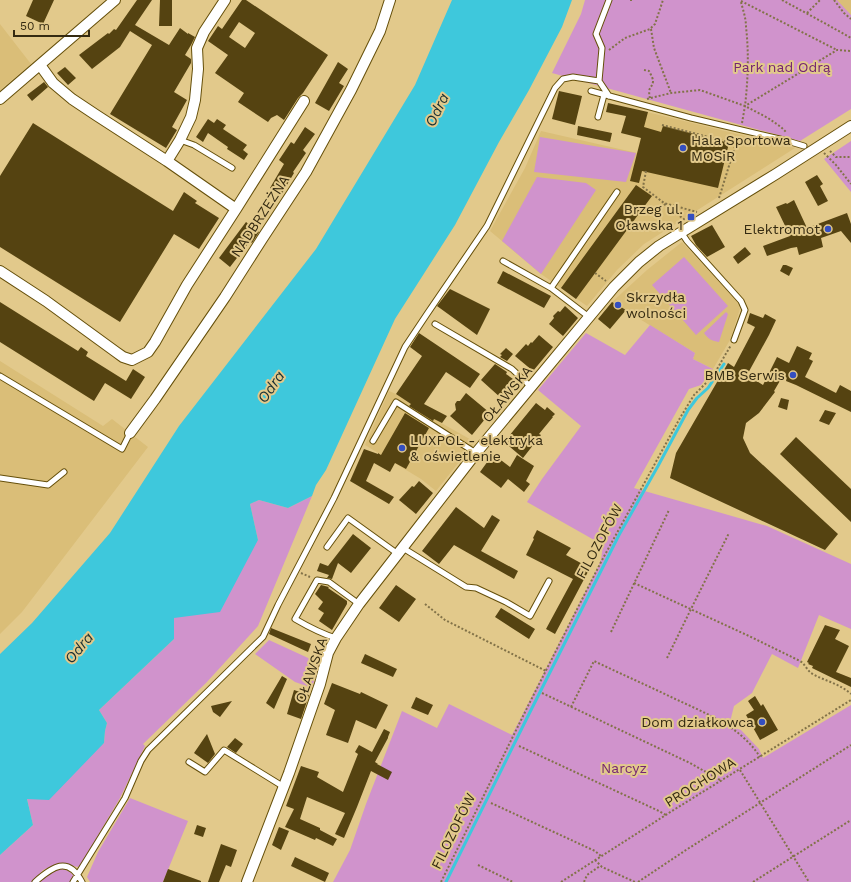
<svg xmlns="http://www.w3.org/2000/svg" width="851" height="882" font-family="'Work Sans',sans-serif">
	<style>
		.built { fill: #dabe78 }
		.green { fill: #d093cc }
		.water { fill: #3ec8dc }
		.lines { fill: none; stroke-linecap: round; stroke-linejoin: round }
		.stream { stroke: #3ec8dc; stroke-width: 3 }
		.building { fill: #554311; fill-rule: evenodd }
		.service-casing { stroke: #654f0a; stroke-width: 7 }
		.minor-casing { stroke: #654f0a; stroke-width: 12 }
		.path { stroke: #827248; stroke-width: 2; stroke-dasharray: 2 2; stroke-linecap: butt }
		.service { stroke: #fff; stroke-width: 5 }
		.minor { stroke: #fff; stroke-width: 10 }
		.poi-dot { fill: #344fc0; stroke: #e2c98b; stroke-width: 1.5 }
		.labels { text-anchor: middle; stroke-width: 4; stroke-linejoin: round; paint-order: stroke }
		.park-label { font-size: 14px; fill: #742472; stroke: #e2c98b }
		.poi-label { font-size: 14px; fill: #342a11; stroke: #e2c98b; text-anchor: end }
		.street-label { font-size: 14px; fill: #342a11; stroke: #e2c98b }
		.water-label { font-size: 15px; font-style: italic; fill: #193034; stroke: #e2c98b }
	</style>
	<rect width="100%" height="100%" fill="#e2c98b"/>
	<path class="built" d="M831,0H851V22Z
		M0,24L31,64L0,90Z
		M647,112L795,148L644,244L617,270L587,306L541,274L490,231L525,168L541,131L637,153Z
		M682,242L738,303L740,309L730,340L713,369L693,359L695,353L612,302L647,270Z
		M0,361L103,426L112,419L148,447L22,612L0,634Z
		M389,391L396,394L420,410V411L475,442L436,491L421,479L365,445Z"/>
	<path class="green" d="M585,0H837L851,15V109L800,141L552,73L581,14Z
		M540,137L636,153L626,182L534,172Z
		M851,141V192L824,159Z
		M537,177L586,183L596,190L541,274L502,241Z
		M684,257L728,306L696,335L652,285Z
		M726,312L728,314L719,342C712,341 708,339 704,333Z
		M650,325L695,353L693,359L713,369L701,385L689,389L634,488L767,526L851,564V629L819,615L798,668L772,654L752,693L734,706L729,726L741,730L759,749L763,758L851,705V882H333L350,850L366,804L402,711L437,728L449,704L512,735L599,565L601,560L603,545L527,502L542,479L581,426L538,390L586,333L625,355Z
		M312,496L258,626L206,683L143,744L145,746L120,798L80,866L78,867L64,864L53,866L43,870L33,882H0V855L33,825L27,799L104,743L105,731L107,723L99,710L174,639V618L258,540L250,504L259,500L288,508Z
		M269,640L319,663L312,688L295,682L255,654Z
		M130,798L188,821L163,882H90L87,877L98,852Z
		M58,868C65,869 69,870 74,876L71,882H40L50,872Z"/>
	<path class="water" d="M452,0H572L562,27L529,90L499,142L455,225L395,319L326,470L316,485L312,496L288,508L259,500L250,504L258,540L220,612L174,618V639L99,710L107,723L105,731L104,743L49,800L27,799L33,825L0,855V654L32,623L110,533L179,426L316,249L415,85Z"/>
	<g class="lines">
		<path class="stream" d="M446,882L526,720L619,535L658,466L688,410L697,398L708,388L724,364"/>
	</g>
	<path class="building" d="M33,0H54L43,24L26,16Z
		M137,0H152L135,25L169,45L180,28L188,34V33L195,37L191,45L185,55L191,59V63L174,92L187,100L172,127L177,130L166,148L110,114L152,45L130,31L120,47L92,69L79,55L108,33L109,34L114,29L116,30Z
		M160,0H172V26H159Z
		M242,0H246L328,55L303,93L298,98L284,120L277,115L271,118L268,122L238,102L244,93L215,73L228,55L208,41L218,26L222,29ZM239,22L255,33L245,48L229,37Z
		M338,62L348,69L339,83L344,86L329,111L315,103Z
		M65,67L76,78L68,85L57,73Z
		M44,82L48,87L32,101L27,95Z
		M559,91L582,96L575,125L552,119Z
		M608,103L648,112L644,127L661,132L663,126L729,143L718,188L642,171L639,183L630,181L641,138L621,133L626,116L606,112Z
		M208,119L214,123L217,119L226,125L223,129L247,145L243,150L248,154L244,160L227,149L228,147L208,133L203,142L196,137Z
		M33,123L173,211L184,192L197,201L195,203L219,218L199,249L174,234L120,322L0,247V176Z
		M578,126L612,133L610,142L577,135Z
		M305,127L315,134L303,150L306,153L293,172L294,173L281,195L270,188L284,164L279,160L291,142L294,144Z
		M817,175L823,184L820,186L828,201L818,206L805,182Z
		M636,185L652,196L576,299L561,288Z
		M794,200L807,228L847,213L851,224V243L841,231L821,238L823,247L799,255L797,247L791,248L767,256L763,246L790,236L776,207L786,203L787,204Z
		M246,222L259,232L252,243L250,241L230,267L219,258Z
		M712,225L725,247L707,257L696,245L691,236Z
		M745,247L751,254L738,264L733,257Z
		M783,265H786L793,268L789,276L780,271Z
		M503,271L551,296L544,308L497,283Z
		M450,289L490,309L477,335L437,306Z
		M0,302L78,351L81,347L88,352L86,356L126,381L133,369L145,377L131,399L105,383L94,401L0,342Z
		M612,302L626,310L610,329L598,319Z
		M565,306L578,318L563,336L549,324L554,318L553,316L558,311L560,312Z
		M750,313L763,318L765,314L776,320L769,335L747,375L763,385L777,357L789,363L797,346L812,353L809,359L813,361L805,377L836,393L840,385L851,391V412L796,385L786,381L787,377L784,380L781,379L774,391L775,392L759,413L746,423L743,438L750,453L838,534L825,550L670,478L676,453L728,363L734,367L755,327L747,323Z
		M419,333L480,374L470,388L446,372L424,404L447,416L442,423L434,419L433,421L409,406L411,404L396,394L422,356L410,347Z
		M539,335L553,347L533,371L515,356L526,344L528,346L531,342L532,343Z
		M506,348L513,354L507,361L500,357L502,355L500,354Z
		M495,364L507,372L506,374L513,379L506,386L508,390L501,398L481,380Z
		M466,393L490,413L472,435L450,416L456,410L455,404L457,401H460Z
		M781,398L789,400L787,410L778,407Z
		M536,403L545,410L547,407L555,414L552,417H553L539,434L541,435L523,458L504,442Z
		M825,410L836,413L829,425L819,421Z
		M405,413L429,428L406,469L395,463L390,472L374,463L366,481L394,497L389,504L350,481L364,449L378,454V453L381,455Z
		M796,437L851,489V522L780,454Z
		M493,454L510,467L517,455L534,466L526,481L530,484L524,492L508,479L501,488L480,472Z
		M419,481L433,493L416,514L399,500L412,486L414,487Z
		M456,507L484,528L492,515L500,520L481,551L518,571L514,579L454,545L439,564L422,551Z
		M537,530L571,548L566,555L590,568L555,634L546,629L573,579L526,555L534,539L533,538Z
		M353,534L371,548L351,573L338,563L332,579L327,578L329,575L317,571L320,563L328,566Z
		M321,585L329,587L328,588L347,601V604L332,630L319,621L324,613L318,609L323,602L315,594Z
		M396,585L416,599L399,622L379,608Z
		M501,608L535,629L529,639L495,617Z
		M825,625L840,630L835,639L849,646L836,672L851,678V687L812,668L813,666L808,664L809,663L807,662Z
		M271,628L311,644L308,652L269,634Z
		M365,654L397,669L393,677L361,663Z
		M282,676L287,679L274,709L266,703Z
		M332,683L360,694L361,692L388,705L376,729L356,720L348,743L326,735L335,710L324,704Z
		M294,690L309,695L301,719L287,714Z
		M755,696L761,706L763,704L778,730L760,740L746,715L754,710L748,701Z
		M416,697L433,705L428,715L411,708Z
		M232,701L220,717L213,712L211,706Z
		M384,729L390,732L388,737V738L375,762L378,764H377L392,772L388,780L371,771L357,807L344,838L335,834L345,813L307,797L300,819L320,828V830L337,839L333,846L316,838L315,840L285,827L294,809L286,806L301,766L319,772L317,777L343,792L358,754L355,752L359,745L372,752Z
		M207,734L215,754L208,763L194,753Z
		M235,738L243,744L236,753L227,747Z
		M197,825L206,828L203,837L194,834Z
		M279,827L289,831L281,850L272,845Z
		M221,844L237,850L231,867L226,865L219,882H208Z
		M295,857L329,873L325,882L291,866Z
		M168,869L201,881V882H163Z"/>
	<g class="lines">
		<g class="service-casing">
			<path id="service" d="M591,91L691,118L784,140L804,146
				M609,96L599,81L602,48L596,34L609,0
				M598,117L604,95
				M180,140L194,145L232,168
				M681,232L687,241L741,301L745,310L734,340
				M503,261L551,288
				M589,317L551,288L617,192
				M435,324L512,369L531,387
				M0,376L122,449L130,433
				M373,441L396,402L476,453
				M0,478L48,485L64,472
				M327,547L348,518L398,554
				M403,548L466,587L476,588L506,602L530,616L549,581
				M336,638C322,634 307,626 295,619L317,580L329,582L359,604
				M189,762L205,772L224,750L284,787
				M35,882C52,867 68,855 82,882
				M73,882L125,798L141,761L148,750L263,637L278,605L334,498L405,347L427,314L487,226L555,88L563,79L573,77L599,81"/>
		</g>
		<g class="minor-casing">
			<path id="minor" d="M40,65L53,83L72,99L96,115L167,161L236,209L304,101
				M0,99L115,0
				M167,161L180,140L191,117L195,100L198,69L197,48L204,32L225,0
				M0,271L46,301L116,352L123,357L132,360L148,352L155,342L187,285L236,209
				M130,433L155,399L225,297L262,239L306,172L351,90L380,31L390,0
				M247,882L289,773L320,684L328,653L336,638L359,604L421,524L476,453L589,317L614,287L639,262L659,246L776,174L851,126"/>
		</g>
		<path class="path" d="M630,0H632
			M782,0L828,25L851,38
			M834,0L844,13L851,19
			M741,1L837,50
			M741,2C743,10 746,18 746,27C749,53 748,80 745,106
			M807,13L820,0
			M651,29L654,48L671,93
			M609,50L625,38L650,29L655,24L663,0
			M644,70L649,71C650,73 653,78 653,81C653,88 647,86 650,98
			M647,99L671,93L700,90L745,106L768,118L781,127L787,133
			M742,123L745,106L837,50L851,51
			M662,125L736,144
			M830,151L836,157H851
			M824,153L836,165L851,184
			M646,171L643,187L664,203L697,212
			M719,198L738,137
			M664,204L685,220
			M595,273L606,281
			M301,573L310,577
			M634,583L749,636L800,661C805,664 807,670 811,673C824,681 839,683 851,694
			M425,604L445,620L546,671
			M611,632L669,510
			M667,658L691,609L729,533
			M542,693L690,763L722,781
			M571,707L594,661C619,673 644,684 669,696C702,712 740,725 760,757
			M519,746L659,811L666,815
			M740,770L809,882
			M491,803L595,851L601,856
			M595,860L602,867L635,882
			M478,865L513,882
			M441,882L530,702L601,562L680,418L694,395L713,376L731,345
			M561,882L672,811L851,700
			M584,882L587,875L600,866
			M638,882L686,850L851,745
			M753,882L851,820"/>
		<use href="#service" class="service"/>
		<use href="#minor" class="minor"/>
	</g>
	<g class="poi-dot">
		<circle cx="683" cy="148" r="4"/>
		<rect x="687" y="213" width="8" height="8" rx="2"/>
		<circle cx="828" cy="229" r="4"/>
		<circle cx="618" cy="305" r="4"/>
		<circle cx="793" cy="375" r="4"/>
		<circle cx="402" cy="448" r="4"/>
		<circle cx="762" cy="722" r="4"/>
	</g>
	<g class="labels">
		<g class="park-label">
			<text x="782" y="72">Park nad Odrą</text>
			<text x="624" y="773">Narcyz</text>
		</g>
		<g class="poi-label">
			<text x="691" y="145" text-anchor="start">Hala Sportowa<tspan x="691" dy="16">MOSiR</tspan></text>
			<text x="683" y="214">Brzeg ul.<tspan x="683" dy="16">Oławska 1</tspan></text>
			<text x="820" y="234">Elektromot</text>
			<text x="626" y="302" text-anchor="start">Skrzydła<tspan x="626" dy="16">wolności</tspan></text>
			<text x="785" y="380">BMB Serwis</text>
			<text x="410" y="445" text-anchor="start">LUXPOL - elektryka<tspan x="410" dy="16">&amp; oświetlenie</tspan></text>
			<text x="754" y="727">Dom działkowca</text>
		</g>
		<g class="street-label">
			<text transform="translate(260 216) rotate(-57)" y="5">NADBRZEŻNA</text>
			<text transform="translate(507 394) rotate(-50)" y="5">OŁAWSKA</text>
			<text transform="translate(599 541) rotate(-62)" y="5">FILOZOFÓW</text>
			<text transform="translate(311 670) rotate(-70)" y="5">OŁAWSKA</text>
			<text transform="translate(700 782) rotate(-32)" y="5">PROCHOWA</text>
			<text transform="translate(453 831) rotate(-64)" y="5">FILOZOFÓW</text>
		</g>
		<g class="water-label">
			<text transform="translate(437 110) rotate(-64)" y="5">Odra</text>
			<text transform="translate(271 387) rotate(-55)" y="5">Odra</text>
			<text transform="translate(79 648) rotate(-50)" y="5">Odra</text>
		</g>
	</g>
	<path d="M14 30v6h75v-6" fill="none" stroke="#342a11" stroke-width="2"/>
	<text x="20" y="30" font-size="12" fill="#342a11" stroke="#e2c98b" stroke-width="3" paint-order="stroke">50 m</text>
</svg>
